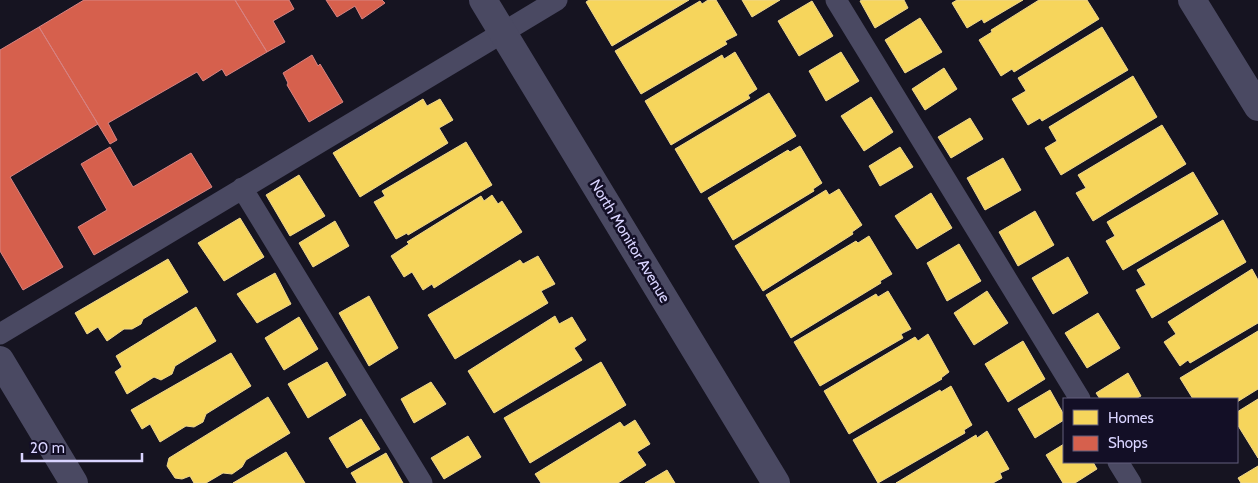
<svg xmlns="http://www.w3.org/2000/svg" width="1258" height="483" font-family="Cabin,sans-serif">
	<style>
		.homes { fill: #f6d55c; stroke: #edd58d }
		.shops { fill: #d6604d; stroke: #d78382 }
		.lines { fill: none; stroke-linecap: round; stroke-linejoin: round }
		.service { stroke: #4a4962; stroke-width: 21 }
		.minor { stroke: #4a4962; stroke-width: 28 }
		.labels { text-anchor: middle; stroke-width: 5; stroke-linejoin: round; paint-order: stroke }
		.street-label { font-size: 15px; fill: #d9d4ff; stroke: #130f26 }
	</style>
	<rect width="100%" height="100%" fill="#161421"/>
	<path class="homes" d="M589,0H689L612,46L586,2Z
		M708,0H716L737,35L725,41L727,44L641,94L615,51L700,1L702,4Z
		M742,0H780L752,17Z
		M862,0H904L908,8L875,28L860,1Z
		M957,0H1023L984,23L982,19L967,28L952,3Z
		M1039,0H1087L1099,19L1014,72L1012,69L1001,76L979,40L992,32L991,30Z
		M812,1L833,36L799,56L778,21Z
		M920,18L942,52L905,73L885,40Z
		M1102,27L1128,70L1042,121L1040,118L1028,125L1012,99L1026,91L1018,78Z
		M735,52L757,89L748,95L750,98L671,145L645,101L722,55L724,59Z
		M841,52L859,81L826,101L809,71Z
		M944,68L957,89L925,110L912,89Z
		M1133,76L1157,117L1061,175L1045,148L1057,141L1049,127Z
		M769,93L796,136L701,193L675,149Z
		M871,97L893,132L864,151L841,116Z
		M423,99L427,106L440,99L453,120L439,128L448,143L360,197L333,153Z
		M970,118L983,139L951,158L938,137Z
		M1162,125L1186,164L1093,221L1076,193L1086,188L1078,175Z
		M466,142L492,185L408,235L407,233L396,239L374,202L385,196L382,191Z
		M800,146L822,183L813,189L814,191L733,240L708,198L788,150L790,152Z
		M900,147L913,167L880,186L869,166Z
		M1003,158L1021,190L985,210L967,178Z
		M1193,172L1218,214L1123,270L1106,241L1115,236L1107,222Z
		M299,175L325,216L290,236L266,195Z
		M839,189L862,225L852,232L853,234L763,291L735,246L826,190L829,195Z
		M931,193L952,228L917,249L895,216Z
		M492,195L498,204L502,201L522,232L434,288L432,284L423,290L412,272L404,277L391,256L409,244L407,242L481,196L484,201Z
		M1035,211L1054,245L1018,266L999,232Z
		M240,218L264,257L224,281L198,243Z
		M1223,220L1246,262L1152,318L1136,290L1146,285L1137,270Z
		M335,221L349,246L313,267L299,243Z
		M869,236L892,274L880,281L881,283L791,338L766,295L856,241L858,243Z
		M959,244L981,281L947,301L927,263Z
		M538,256L555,284L541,291L548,303L455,359L428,315L520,260L523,264Z
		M1068,257L1088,293L1053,314L1032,278Z
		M168,259L188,292L143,319L141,324L132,329H124L107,341L98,327L87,334L75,313Z
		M1252,269L1258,280V323L1190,363L1188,360L1180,366L1164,342L1176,334L1168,322Z
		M275,273L291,304L257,323L237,294Z
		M888,291L911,329L901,334L903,338L820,386L794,342L876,294L878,297Z
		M987,291L1008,323L974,345L954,313Z
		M369,296L398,348L369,366L339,313Z
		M196,307L216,341L175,366L172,374L161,380L154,377L127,394L115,372L122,367L116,356Z
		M1098,313L1120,348L1087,368L1065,333Z
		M555,316L559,324L572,317L586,340L574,348L582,360L494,413L468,371Z
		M299,317L318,349L284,370L265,338Z
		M1258,331V389L1237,402V399H1193L1180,378Z
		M928,334L949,372L941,378L942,379L849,434L824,391L915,337L918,341Z
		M1023,341L1045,379L1008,402L985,364Z
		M231,353L251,386L206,414L203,422L194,427L186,426L160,442L150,424L142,429L131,410Z
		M327,362L346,395L308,418L288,384Z
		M601,362L626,405L530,463L504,418Z
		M1128,373L1141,396L1135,399H1100L1096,393Z
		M431,382L446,404L414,423L401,399Z
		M951,386L972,425L964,430L965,433L878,483L853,440L940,390L941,392Z
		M1050,390L1064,415V420L1035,438L1018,409Z
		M268,397L290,433L246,460L242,467L232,474L223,473L206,483H194L190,476L182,479L175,478L167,466L169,458Z
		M1258,399V458L1237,424V412Z
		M361,419L380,449L347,468L329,438Z
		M635,420L650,444L637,452L646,465L618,483H541L535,474L620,422L624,427Z
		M987,431L1009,469L1000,473L1002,478L993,483H896L976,435L977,438Z
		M468,436L481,457L444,479L431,458Z
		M1064,444V462H1093L1097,469L1075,483H1063L1046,455Z
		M286,452L305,483H233Z
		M386,453L403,483H357L351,473Z
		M1258,466V483H1241L1238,478Z
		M667,470L675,483H645Z"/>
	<path class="shops" d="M84,0H235L267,52L226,76L222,69L203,81L197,72L108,123L117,140L110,144L39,27Z
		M235,0H289L294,9L273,21L285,42L267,52Z
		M326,0H382L385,3L362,19L355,6L337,17Z
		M39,27L98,124L10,177L63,267L23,290L0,251V50Z
		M312,55L318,66L320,64L343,102L309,122L287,85L288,83L283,73Z
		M110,147L133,187L191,153L212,187L94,255L78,227L107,210L81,164Z"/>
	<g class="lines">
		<path class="service" d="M836,0L1080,399
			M242,188L422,483
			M0,334L557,0
			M1118,462L1131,483"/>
		<path class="minor" d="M483,0L776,483
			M1192,0L1258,107
			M0,360L74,483"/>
	</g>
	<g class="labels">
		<g class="street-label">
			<text transform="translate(630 241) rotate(59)" y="5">North Monitor Avenue</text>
		</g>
	</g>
	<rect x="1063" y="398" width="175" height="65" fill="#130f26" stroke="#625e7d"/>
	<rect x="1073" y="410" width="25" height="15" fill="#f6d55c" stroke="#625e7d"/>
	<text x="1108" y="423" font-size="15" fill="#d9d4ff">Homes</text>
	<rect x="1073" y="436" width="25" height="15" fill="#d6604d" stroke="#625e7d"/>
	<text x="1108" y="448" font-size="15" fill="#d9d4ff">Shops</text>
	<path d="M22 453v8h120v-8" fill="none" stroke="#d9d4ff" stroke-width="2.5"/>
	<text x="30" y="453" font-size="15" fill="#d9d4ff" stroke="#130f26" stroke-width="4" paint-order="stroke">20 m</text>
</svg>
